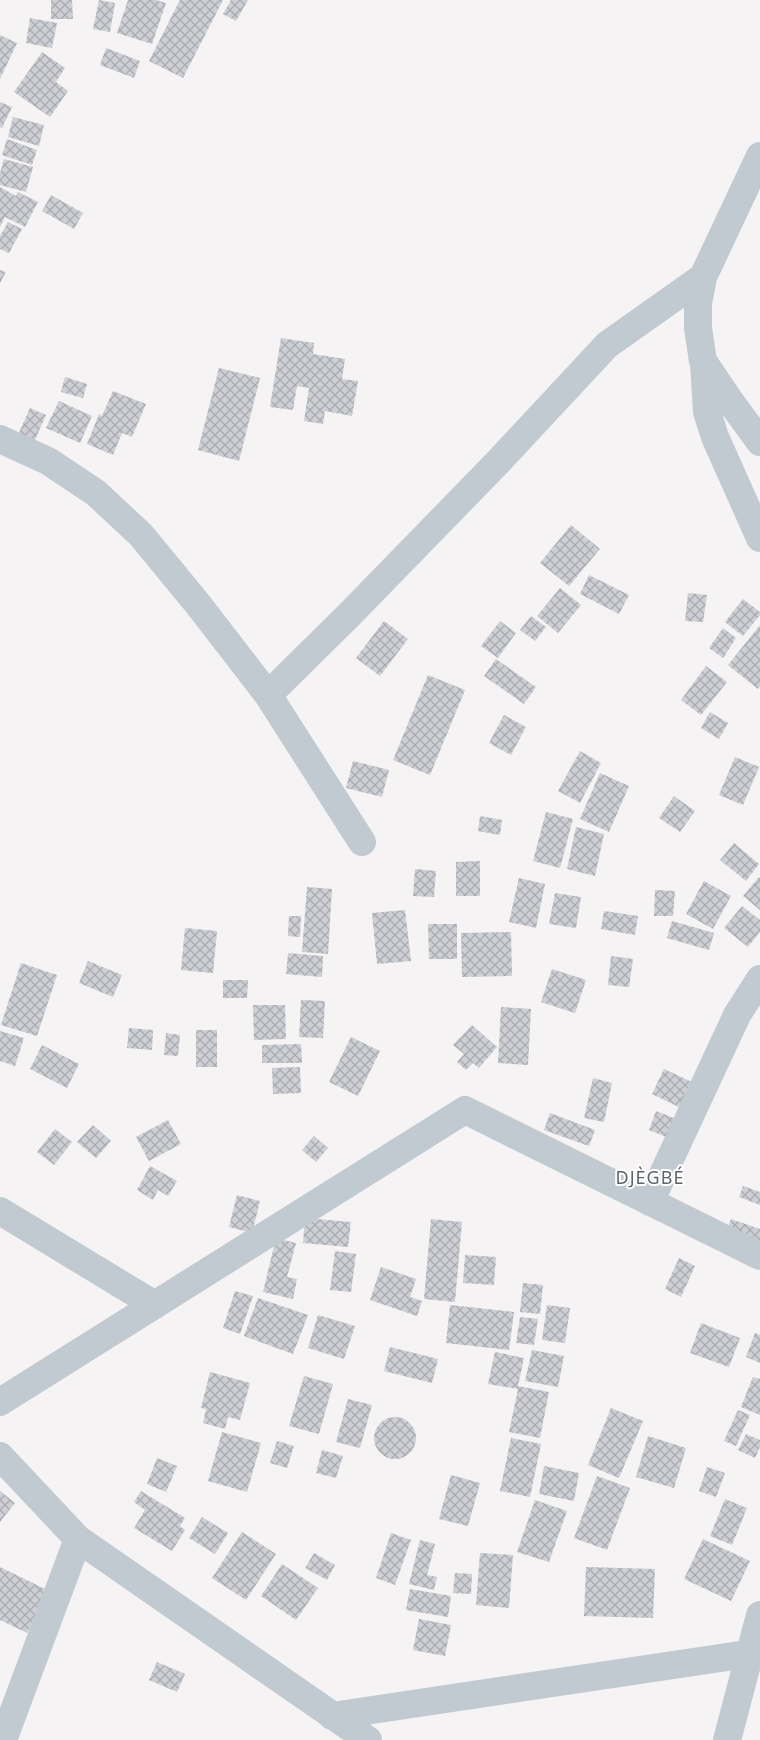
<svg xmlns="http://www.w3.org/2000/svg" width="760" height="1740" font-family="'Noto Sans',sans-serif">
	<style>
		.building { fill: url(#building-cross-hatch) }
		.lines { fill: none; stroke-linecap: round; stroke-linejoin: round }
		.minor { stroke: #c1cad1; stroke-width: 28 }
		.labels { text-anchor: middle; stroke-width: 4; stroke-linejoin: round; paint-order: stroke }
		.quarter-label { font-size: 18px; letter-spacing: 1px; fill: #5f6367; stroke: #fff }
	</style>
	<defs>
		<pattern id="building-cross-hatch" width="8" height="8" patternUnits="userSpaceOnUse" patternTransform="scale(1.25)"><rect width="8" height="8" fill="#cdcfd5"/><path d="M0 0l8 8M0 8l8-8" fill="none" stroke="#a8abb0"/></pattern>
	</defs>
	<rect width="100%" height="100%" fill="#f5f3f3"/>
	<path class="building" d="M51,0H72L73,19H51Z
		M99,0L115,3L110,32L93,29Z
		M128,0H156L166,3L152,44L117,33Z
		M180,0H223L183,78L149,61Z
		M231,0H248L236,21L223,14Z
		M30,18L57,23L52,48L26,43Z
		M0,35L17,43L0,79Z
		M106,48L140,61L134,78L100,65Z
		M42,52L65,68L56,82L68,91L50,117L14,92Z
		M0,102L12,107L2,128L0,127Z
		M13,117L44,125L39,146L8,137Z
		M7,139L37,150L32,165L2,155Z
		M4,159L33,167L26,192L0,185V173Z
		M0,187L16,196L18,192L38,202L25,227L5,217L0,227Z
		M51,195L83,213L74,229L42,211Z
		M8,222L22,229L9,253L0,249V236Z
		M0,270L6,272L0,283Z
		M281,338L314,343L313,354L345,359L342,379L358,381L352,416L325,411L323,424L304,421L309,388L297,386L293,410L270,407Z
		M219,368L260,378L239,461L198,450Z
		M65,377L87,384L83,398L61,392Z
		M113,391L146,404L132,437L122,433L113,455L87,444L99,414L102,416Z
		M59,401L92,416L80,443L46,428Z
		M30,408L46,415L34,442L18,435Z
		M571,525L600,549L569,586L540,563Z
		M589,575L629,595L619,614L580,594Z
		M560,588L581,605L558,633L537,616Z
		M688,593L707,595L703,622L685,621Z
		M743,599L760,612V615L743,636L725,622Z
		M531,616L546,627L535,641L520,630Z
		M384,621L408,639L380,676L356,658Z
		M500,621L516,633L498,658L481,646Z
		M760,625V686L758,689L728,665Z
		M723,628L736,638L723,658L709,648Z
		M496,659L536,687L524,704L484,676Z
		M706,666L727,682L701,715L681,700Z
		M428,675L465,690L430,775L393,760Z
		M710,712L728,723L719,739L701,728Z
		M504,715L526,727L511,755L489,743Z
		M580,751L601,763L580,803L558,791Z
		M735,757L759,767L743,805L719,795Z
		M353,761L389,770L382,797L346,788Z
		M600,773L629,786L609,832L580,819Z
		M674,796L695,811L680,832L659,818Z
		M546,812L573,819L560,868L533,861Z
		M480,816L502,820L500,835L478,831Z
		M576,827L604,834L595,876L567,869Z
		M734,843L759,864L746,881L720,860Z
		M480,861V896H456V862Z
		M415,869L436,871L434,897L413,896Z
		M759,877L760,878V910L743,896Z
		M519,878L545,884L536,928L509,922Z
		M704,881L731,896L713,929L686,914Z
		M307,887L332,889L328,954L302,952Z
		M655,890L675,891L673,916H654Z
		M555,893L581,897L576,928L549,924Z
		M742,906L760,920V932L748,947L724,928Z
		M405,910L411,961L377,964L372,913Z
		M604,911L638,916L635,935L601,929Z
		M289,916H301L300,937L288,936Z
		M672,921L714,933L709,950L667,938Z
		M428,924H457V959H429Z
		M185,928L217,931L213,973L181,970Z
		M511,932L512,976L462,977L461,933Z
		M288,953L323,956L322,977L286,974Z
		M611,956L633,959L629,987L608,985Z
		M88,961L122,975L113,997L79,983Z
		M21,963L57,975L37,1036L1,1025Z
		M552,969L586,980L575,1013L541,1002Z
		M223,980H248L247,998H223Z
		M301,1000L325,1001L323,1038L299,1037Z
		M253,1005H285L286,1039L254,1040Z
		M501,1007L531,1009L528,1065L498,1063Z
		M472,1025L497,1047L479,1068L473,1063L466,1070L457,1062L464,1054L453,1045Z
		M129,1028L153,1030L152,1050L127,1048Z
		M196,1030H217V1067H196Z
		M0,1031L24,1038L15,1066L0,1061Z
		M166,1033L180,1035L178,1056L164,1055Z
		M351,1037L380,1051L358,1096L329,1082Z
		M301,1044L302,1063H262V1045Z
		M42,1045L79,1064L67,1088L30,1069Z
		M300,1067L301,1093L273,1094L272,1068Z
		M664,1069L694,1083L681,1108L652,1094Z
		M593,1078L612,1083L604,1122L584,1118Z
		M656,1111L679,1120L671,1139L649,1130Z
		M550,1113L595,1130L589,1146L544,1130Z
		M168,1120L181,1144L149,1161L136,1137Z
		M93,1125L111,1141L96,1158L77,1142Z
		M55,1129L72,1142L54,1165L37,1152Z
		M314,1136L328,1148L316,1162L302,1150Z
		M150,1166L177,1181L168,1196L158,1190L153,1200L137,1190Z
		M743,1186L760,1192V1205L739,1197Z
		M237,1195L260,1201L252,1233L229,1227Z
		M305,1218L351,1222L348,1247L303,1243Z
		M431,1219L462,1222L455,1302L424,1299Z
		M731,1219L760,1229V1249L724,1237Z
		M276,1238L296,1243L287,1277L297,1279L293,1299L263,1292Z
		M335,1251L356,1254L351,1292L330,1290Z
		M465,1255L496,1257L494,1285L463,1283Z
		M679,1258L695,1266L681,1297L665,1289Z
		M381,1267L416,1279L410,1297L422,1301L417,1316L370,1300Z
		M523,1283L543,1285L540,1314L520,1312Z
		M235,1291L253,1296L240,1334L223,1328Z
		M258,1298L308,1315L293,1354L244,1336Z
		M450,1305L514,1312L509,1350L446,1343Z
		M547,1305L570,1308L565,1343L542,1340Z
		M318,1315L355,1326L344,1359L308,1348Z
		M520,1317L538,1319L534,1345L516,1343Z
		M701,1323L740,1338L729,1367L690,1353Z
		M755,1333L760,1335V1363L746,1357Z
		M390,1347L438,1359L432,1383L384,1371Z
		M532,1350L564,1356L558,1387L525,1381Z
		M495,1352L524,1358L518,1386L549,1392L540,1438L509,1432L518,1389L488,1384Z
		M210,1372L250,1383L240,1420L228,1417L225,1429L203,1423L206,1409L201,1408Z
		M304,1376L333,1384L319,1434L289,1426Z
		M753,1377L760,1379V1415L741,1407Z
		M348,1399L372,1405L360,1448L336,1442Z
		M611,1408L643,1421L619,1478L588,1465Z
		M738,1410L750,1415L736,1446L724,1441Z
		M374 1438a21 21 0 1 1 42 0a21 21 0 1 1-42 0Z
		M222,1432L261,1443L247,1492L208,1481Z
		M746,1434L760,1440V1447L755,1458L738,1450Z
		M648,1436L686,1448L674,1488L636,1477Z
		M511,1438L541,1444L530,1497L500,1491Z
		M277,1441L294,1446L287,1468L270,1463Z
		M322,1450L343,1456L336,1478L316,1473Z
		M157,1458L177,1466L166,1492L147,1484Z
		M544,1466L579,1473L574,1501L539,1494Z
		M707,1467L725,1473L716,1497L699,1491Z
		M451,1475L480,1483L468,1526L439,1519Z
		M597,1476L630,1488L607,1550L574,1538Z
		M0,1491L15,1503L0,1522Z
		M141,1491L185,1518L180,1526L185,1530L172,1551L134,1528L145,1510L134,1502Z
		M725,1499L747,1508L732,1545L710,1536Z
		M535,1500L567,1511L549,1562L517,1552Z
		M202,1517L228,1533L215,1554L189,1538Z
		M242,1532L276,1554L246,1600L212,1578Z
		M391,1533L411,1540L395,1585L376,1578Z
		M703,1539L750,1561L731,1601L684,1579Z
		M420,1540L435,1544L427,1575L437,1577L434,1590L409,1584Z
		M314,1553L335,1565L327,1580L305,1568Z
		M480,1553L513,1555L509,1608L476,1605Z
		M282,1564L318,1588L296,1620L261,1596Z
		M0,1567L49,1591L27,1633L0,1620Z
		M586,1567L655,1569L653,1618L584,1616Z
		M455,1573L472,1574L471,1594L453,1593Z
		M410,1589L451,1596L448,1617L406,1610Z
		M419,1619L451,1625L445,1656L413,1650Z
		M157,1662L185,1674L177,1692L149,1680Z"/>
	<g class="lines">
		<path class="minor" d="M760,156L703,277L698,304V328L703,361L730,401L760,442
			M704,363L707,412L715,437L760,538
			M0,439L48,461L96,493L141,535L197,603L268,695L362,842
			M268,695L350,614L498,462L607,345L703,277
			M650,1202L737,1015L760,979
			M0,1211L155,1305
			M0,1402L465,1110L760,1256
			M0,1456L78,1539L368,1740
			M332,1716L760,1652
			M3,1740L78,1539
			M727,1740L760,1615"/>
	</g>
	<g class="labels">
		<g class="quarter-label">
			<text x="650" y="1184">DJÈGBÉ</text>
		</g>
	</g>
</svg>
